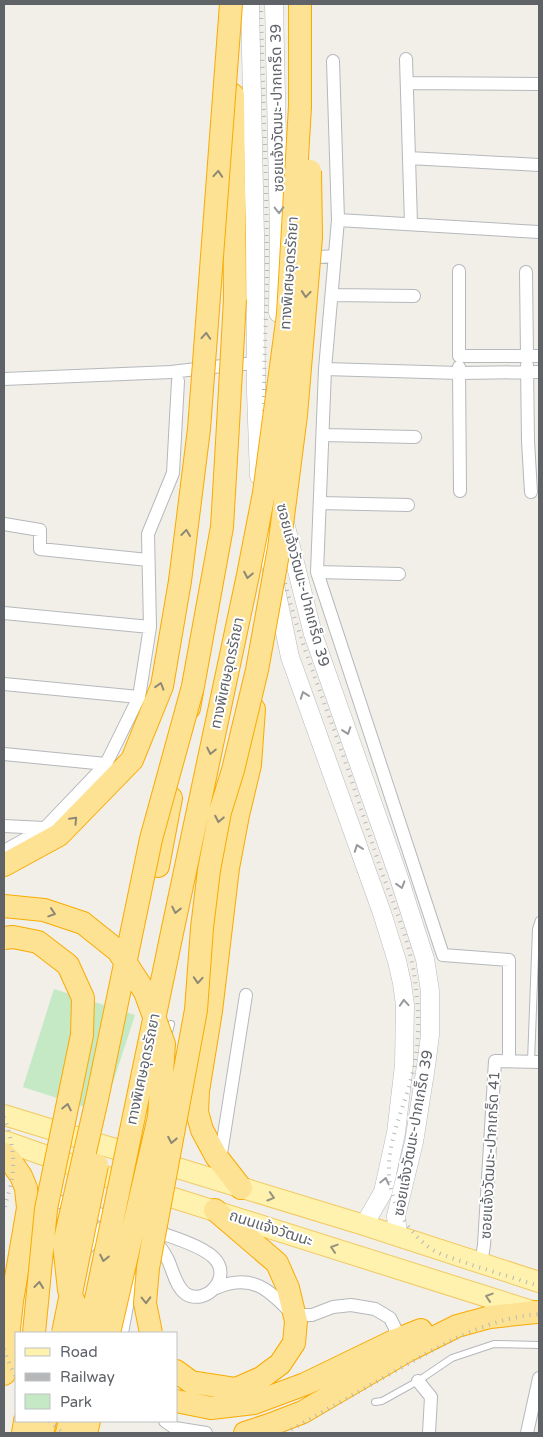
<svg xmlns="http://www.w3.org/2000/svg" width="543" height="1437" font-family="'Varela Round','Noto Sans Thai',sans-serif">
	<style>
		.green { fill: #c5e8c5 }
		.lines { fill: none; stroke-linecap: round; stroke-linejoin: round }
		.lane-casing { stroke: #b5b8bc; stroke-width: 8 }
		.street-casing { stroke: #b5b8bc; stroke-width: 14 }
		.secondary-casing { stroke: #b6babf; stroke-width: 19 }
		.primary-casing { stroke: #f2c960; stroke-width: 22 }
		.highway-casing { stroke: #f9ab00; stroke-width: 24 }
		.lane { stroke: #fff; stroke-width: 6 }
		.street { stroke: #fff; stroke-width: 12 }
		.secondary { stroke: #fff; stroke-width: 18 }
		.primary { stroke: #fff2af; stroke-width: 20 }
		.highway { stroke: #fde293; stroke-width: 22 }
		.rail { stroke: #b6b7b8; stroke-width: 4; stroke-dasharray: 1 6; stroke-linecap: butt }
		.highway-bridge-casing { stroke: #f9ab00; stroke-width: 24; stroke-linecap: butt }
		.highway-bridge { stroke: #fde293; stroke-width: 22 }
		.oneway { stroke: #8e8975 }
		.oneway2 { stroke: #979a9d }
		.oneway3 { stroke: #979581 }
		.labels { text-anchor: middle; stroke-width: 4; stroke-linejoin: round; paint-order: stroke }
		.street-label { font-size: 15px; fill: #5f6368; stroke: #fff }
	</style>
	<rect width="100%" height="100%" fill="#f1efe8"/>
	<path class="green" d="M54,989L135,1015L103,1113L23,1087Z"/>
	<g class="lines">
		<g class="lane-casing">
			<path id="lane" d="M168,1036L171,1024
				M531,1062L536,929L539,920
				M375,1402L382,1401L418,1381L452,1358L494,1344L539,1345"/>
		</g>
		<g class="street-casing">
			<path id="street" d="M406,59L411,224
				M333,61L338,220L325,369L317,572L443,955L509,960V1061
				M407,83L539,84
				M409,158L539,165
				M338,220L539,232
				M304,258L335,256
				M459,271V356H539
				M526,272L527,356
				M332,295L414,296
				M527,365L528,441L531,492
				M459,367L460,491
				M325,369L459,373L539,372
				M4,379L171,372L222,366L256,363
				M323,435L415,437
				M320,503L408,505
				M4,524L40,530V549L148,560
				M317,572L399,574
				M4,613L150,627
				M4,684L139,697
				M4,754L106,764
				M4,826L44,828
				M4,851L45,828L106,764L139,697L150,627L148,534L173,473L178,381
				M220,1160L246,995
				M44,1198L57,1201L118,1220
				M151,1230C167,1235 203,1246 214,1258C233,1277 206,1306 186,1294C176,1287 173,1271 168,1260C164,1252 159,1245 153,1238
				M88,1247C94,1236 98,1225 114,1225
				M481,1263L484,1245L495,1061L539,1062
				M216,1288C252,1273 269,1289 293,1315H312L333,1307L351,1305L375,1309L390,1318L395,1328L396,1340
				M122,1333L132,1279
				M418,1381L431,1397L429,1433
				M165,1421L175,1428L206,1433
				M527,1433L539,1378"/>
		</g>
		<g class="secondary-casing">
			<path id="secondary" d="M250,4L255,236L256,392L259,476
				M274,4L279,235L278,313
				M261,517L290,657L382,913L397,961L402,983L405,1005L404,1065L396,1133L383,1192L364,1225
				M285,523L313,634L398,875L425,959L430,991V1035L426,1066L414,1142L396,1216L398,1236"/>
		</g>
		<g class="primary-casing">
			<path id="primary" d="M4,1115L364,1225L539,1282
				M4,1141L101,1175L535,1312"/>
		</g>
		<g class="highway-casing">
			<path id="highway" d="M300,4V106
				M233,95L235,299
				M189,708L222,527L228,425
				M4,865L59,835L132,760L162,686L180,581
				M158,866L171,798
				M4,1154L10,1160L21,1176L26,1188L28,1208L12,1301L4,1374
				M241,1188L216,1156L202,1130L197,1112L198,1091L211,1011L228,868L238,815L250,765L254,709
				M176,1371L191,1382L236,1389L261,1378L280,1364L294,1343L296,1321L288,1288L277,1263L215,1210
				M176,1401L211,1408L254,1403L305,1384L396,1340L421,1330
				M23,1433L25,1421
				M42,1433L45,1421
				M67,1433L70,1421
				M86,1433L89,1421
				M245,1433L272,1424L303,1412L407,1351L457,1326L490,1317L536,1312"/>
		</g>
		<use href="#lane" class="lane"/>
		<use href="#street" class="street"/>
		<use href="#secondary" class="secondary"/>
		<use href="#primary" class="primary"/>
		<use href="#highway" class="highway"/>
		<path class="rail" d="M261,4C263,95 267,187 267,278C266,318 264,358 264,398C264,454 269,510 281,565C292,618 312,669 330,719C349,770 365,822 382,873C395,908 410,942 415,980C419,1010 420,1042 413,1071C402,1120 373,1163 400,1213C408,1228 419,1241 433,1250C445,1257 459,1260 472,1265C494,1272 517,1279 539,1286
			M4,1117C12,1139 16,1161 11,1184C9,1194 5,1202 4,1212
			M4,1349L7,1358L16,1378
			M49,1421L63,1433
			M285,1433C321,1413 356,1393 392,1373C440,1346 483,1319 539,1314"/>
		<g class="highway-bridge-casing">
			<path id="highway-bridge" d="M228,425L235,299
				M180,581L199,429L231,4
				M4,906L44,910L83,923L118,951L145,992L164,1044L159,1117L109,1333
				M4,938L13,937L38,942L68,965L83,998L82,1035L46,1209L34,1333
				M63,1333L97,1165
				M87,1333L69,1290L64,1244L97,1099L151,839L192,690
				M89,1333L173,928L248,575L264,493L288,314L300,106
				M151,1333L145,1303L148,1268L196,1010L202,928L209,870L220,812L233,770L257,670L279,548L296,415L311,237L310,171"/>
		</g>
		<use href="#highway-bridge" class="highway-bridge"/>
	</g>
	<defs><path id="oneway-chevron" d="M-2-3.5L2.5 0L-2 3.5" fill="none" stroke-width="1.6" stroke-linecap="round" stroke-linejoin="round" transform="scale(1.25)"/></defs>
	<g class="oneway">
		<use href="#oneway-chevron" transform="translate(218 174) rotate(-86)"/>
		<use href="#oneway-chevron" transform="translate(306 294) rotate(95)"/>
		<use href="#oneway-chevron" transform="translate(206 336) rotate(-86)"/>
		<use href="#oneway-chevron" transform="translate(186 533) rotate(-83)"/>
		<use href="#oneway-chevron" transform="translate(248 575) rotate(101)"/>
		<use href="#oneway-chevron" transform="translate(160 686) rotate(-73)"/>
		<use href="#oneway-chevron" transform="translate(211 751) rotate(102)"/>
		<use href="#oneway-chevron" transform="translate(219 819) rotate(101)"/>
		<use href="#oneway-chevron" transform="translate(74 820) rotate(-46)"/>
		<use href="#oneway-chevron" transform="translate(176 910) rotate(102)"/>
		<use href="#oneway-chevron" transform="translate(52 913) rotate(18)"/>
		<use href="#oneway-chevron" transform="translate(198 980) rotate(94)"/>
		<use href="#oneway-chevron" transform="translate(67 1107) rotate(-78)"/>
		<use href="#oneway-chevron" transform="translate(172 1140) rotate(101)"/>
		<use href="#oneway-chevron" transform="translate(104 1258) rotate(102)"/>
		<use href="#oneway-chevron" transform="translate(39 1285) rotate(-84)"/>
		<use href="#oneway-chevron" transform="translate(146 1300) rotate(89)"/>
	</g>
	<g class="oneway2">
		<use href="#oneway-chevron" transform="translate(279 210) rotate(89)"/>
		<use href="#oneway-chevron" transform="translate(304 695) rotate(-110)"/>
		<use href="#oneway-chevron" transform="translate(347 731) rotate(71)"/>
		<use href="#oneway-chevron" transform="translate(358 848) rotate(-110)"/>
		<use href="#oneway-chevron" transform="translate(401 885) rotate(73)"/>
		<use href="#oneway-chevron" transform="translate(404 1003) rotate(-94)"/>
		<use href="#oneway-chevron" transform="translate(385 1181) rotate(-77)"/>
	</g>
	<g class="oneway3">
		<use href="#oneway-chevron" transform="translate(271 1197) rotate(17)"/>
		<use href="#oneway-chevron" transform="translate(334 1248) rotate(-162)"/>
		<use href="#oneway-chevron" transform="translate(489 1297) rotate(-162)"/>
	</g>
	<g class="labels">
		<g class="street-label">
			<text transform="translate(277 108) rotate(-91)" y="5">ซอยแจ้งวัฒนะ-ปากเกร็ด 39</text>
			<text transform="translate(289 273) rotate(-86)" y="5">ทางพิเศษอุดรรัถยา</text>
			<text transform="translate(303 585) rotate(75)" y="5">ซอยแจ้งวัฒนะ-ปากเกร็ด 39</text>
			<text transform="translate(227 673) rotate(-78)" y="5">ทางพิเศษอุดรรัถยา</text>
			<text transform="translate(143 1069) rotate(-78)" y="5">ทางพิเศษอุดรรัถยา</text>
			<text transform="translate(413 1133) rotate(-80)" y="5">ซอยแจ้งวัฒนะ-ปากเกร็ด 39</text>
			<text transform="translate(490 1155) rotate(-87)" y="5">ซอยแจ้งวัฒนะ-ปากเกร็ด 41</text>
			<text transform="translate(271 1228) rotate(18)" y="5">ถนนแจ้งวัฒนะ</text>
		</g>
	</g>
	<rect width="543" height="1437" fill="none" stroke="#5f6368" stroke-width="10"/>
	<rect x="15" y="1332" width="162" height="90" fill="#ffffff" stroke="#bfc1c3"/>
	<rect x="25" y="1348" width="25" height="8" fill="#fff2af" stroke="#bfc1c3"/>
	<text x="60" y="1357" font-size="15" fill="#5f6368">Road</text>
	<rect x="25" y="1373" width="25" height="8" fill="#b6b7b8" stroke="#bfc1c3"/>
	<text x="60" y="1382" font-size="15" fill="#5f6368">Railway</text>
	<rect x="25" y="1394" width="25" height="15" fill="#c5e8c5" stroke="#bfc1c3"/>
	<text x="60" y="1407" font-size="15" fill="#5f6368">Park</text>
</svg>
